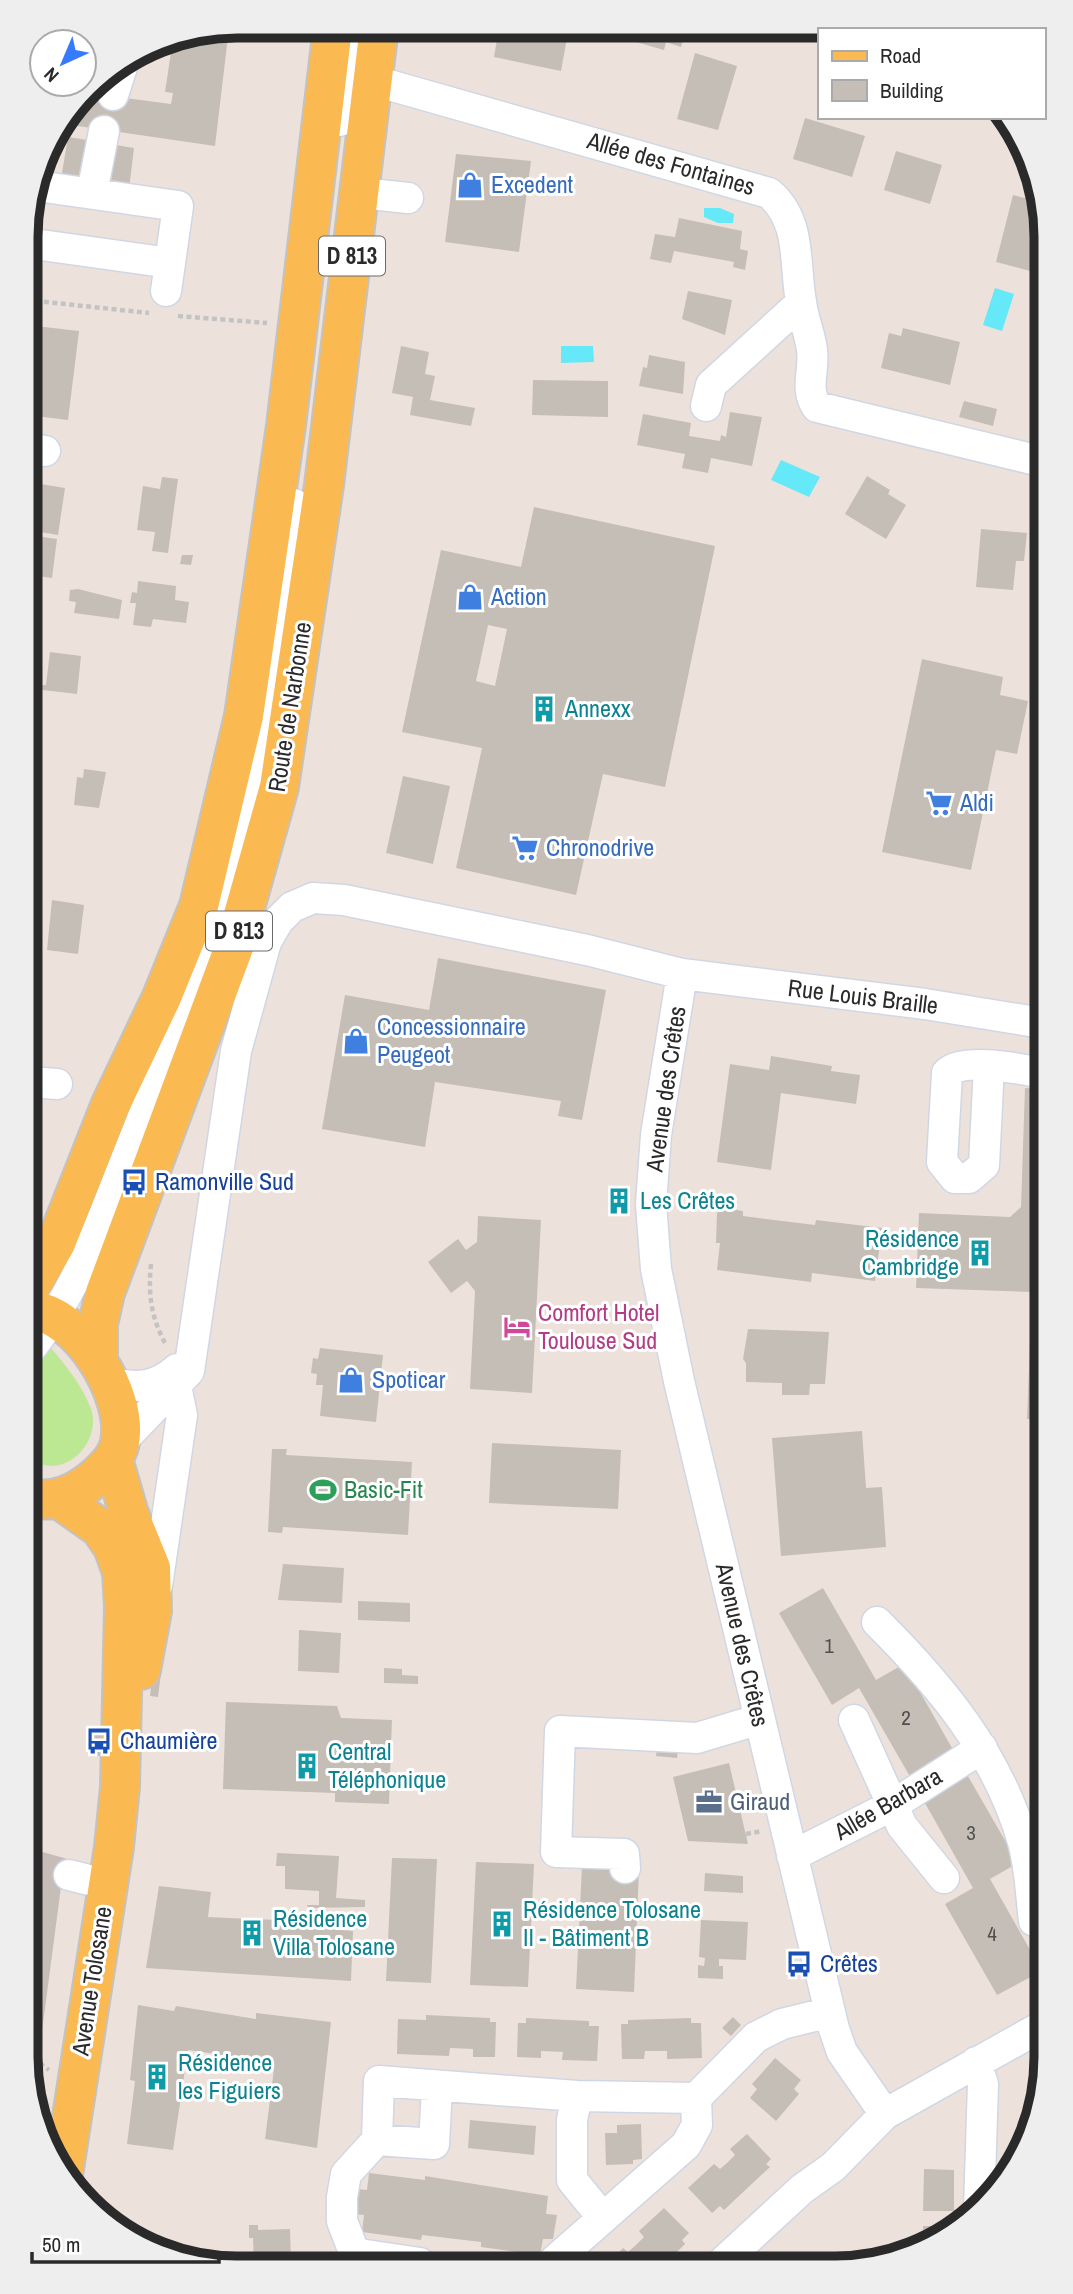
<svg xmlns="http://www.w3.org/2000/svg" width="1073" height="2294" font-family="'Archivo Narrow',sans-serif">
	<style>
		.green { fill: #bde893 }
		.water { fill: #65e8f7 }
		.building { fill: #c4beb6; fill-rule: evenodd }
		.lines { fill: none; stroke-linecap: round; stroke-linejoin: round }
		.minor-tunnel { stroke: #c6bdb8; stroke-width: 30; stroke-dasharray: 30 15; stroke-linecap: butt }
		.minor-casing { stroke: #d0d7e4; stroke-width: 33 }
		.major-casing { stroke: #c3c3c3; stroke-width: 42 }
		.path { stroke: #c3c3c3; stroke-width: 4.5; stroke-dasharray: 5 3.5; stroke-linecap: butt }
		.minor { stroke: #fff; stroke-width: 30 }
		.major { stroke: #fbb952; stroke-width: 38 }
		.labels { text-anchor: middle; stroke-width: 6; stroke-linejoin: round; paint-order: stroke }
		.number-label { font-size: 21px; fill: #504f4d }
		.shield { fill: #fff; stroke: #6a6a6a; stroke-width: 2 }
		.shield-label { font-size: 23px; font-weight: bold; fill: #2a2a2a }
		.street-label { font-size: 24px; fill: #2a2a2a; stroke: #fff }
		.shop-label { font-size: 24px; fill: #366cbe; stroke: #fff; text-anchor: start }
		.culture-label { font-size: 24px; fill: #0d838f; stroke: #fff; text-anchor: start }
		.transit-label { font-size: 24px; fill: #164399; stroke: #fff; text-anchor: start }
		.hotel-label { font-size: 24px; fill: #b23c85; stroke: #fff; text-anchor: start }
		.leisure-label { font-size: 24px; fill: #27864d; stroke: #fff; text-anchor: start }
		.service-label { font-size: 24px; fill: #4e5e75; stroke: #fff; text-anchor: start }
		.rim { fill: none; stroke: #2a2a2a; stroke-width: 9 }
	</style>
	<rect width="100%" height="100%" fill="#ede2db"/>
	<path class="green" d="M51,1348C67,1367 85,1389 92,1412C98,1437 78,1465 52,1466C46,1466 38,1463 31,1462V1372Z"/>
	<path class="water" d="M704,208H720L734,214L733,223H718L704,217Z
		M995,288L1014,294L1002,331L983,325Z
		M561,346H593L594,362L561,363Z
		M781,460L820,477L809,497L771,480Z"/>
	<path class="building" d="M229,28L215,146L64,124L87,93L171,104L173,93L165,92L173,39Z
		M499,28H559L558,36L567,38L561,71L494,57Z
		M625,29H686L681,47L666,42L664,50L622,38Z
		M695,53L737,66L718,130L677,119Z
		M805,118L865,136L852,177L793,159Z
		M68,137L87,140L79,182L61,179Z
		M116,145L134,148L129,189L110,186Z
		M896,151L942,165L930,204L884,190Z
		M456,154L531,161L519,252L445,242Z
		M1013,195L1040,202V232L1030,271L996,262Z
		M679,218L742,231L740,249L748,251L745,270L733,267L734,262L674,251L671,263L650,259L655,234L675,237Z
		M688,291L732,300L725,335L682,319Z
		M27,325L79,331L68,420L27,415Z
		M903,328L960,342L950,385L881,368L889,333L901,336Z
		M401,346L429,352L425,374L435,376L430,400L475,408L471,426L410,415L413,397L392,393Z
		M649,355L685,362L683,394L639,386L643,367L647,368Z
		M533,380L608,381V417L532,415Z
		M964,401L997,409L993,426L959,417Z
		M730,412L762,417L752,466L711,458L708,473L682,468L685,454L637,445L643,414L691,423L689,436L720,441L721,435L726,437Z
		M867,476L890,490L888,494L906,505L886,539L845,514Z
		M162,477L178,479L168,553L152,551L155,532L137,530L143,486L160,489Z
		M28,482L65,488L58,535L28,530Z
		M534,507L715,546L665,787L603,774L576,895L456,868L482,748L402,732L441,550L521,567ZM488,625L507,629L495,686L476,681Z
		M981,529L1027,533L1024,561H1016L1013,590L976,587Z
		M28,535L57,539L52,578L38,576L39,564L28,563Z
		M182,555H193L191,565L180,564Z
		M138,581L176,586L175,600L189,602L186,623L153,619L151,627L133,625L136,603H130L132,592L137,593Z
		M78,589L122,600L119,619L74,613L76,602L69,601L70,590Z
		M50,652L81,656L77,694L34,689V686L46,685Z
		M922,659L1003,677L1000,695L1028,701L1017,754L996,750L971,870L882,852Z
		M84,769L106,772L99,808L74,805L77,777L83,778Z
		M403,776L450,786L433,864L386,853Z
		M52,900L84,905L78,954L47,950Z
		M438,958L606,990L582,1120L558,1116L561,1101L435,1082L425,1147L322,1129L345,995L429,1010Z
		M771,1056L832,1066L831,1071L860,1075L856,1104L781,1093L771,1170L717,1162L730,1064L769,1070Z
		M1025,1088L1043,1089L1044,1420L1027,1419L1032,1292L916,1288L919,1213L1010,1217L1021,1207Z
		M612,1193L628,1196L626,1209L610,1206Z
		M725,1208L743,1211V1216L815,1225L816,1220L882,1228L875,1281L812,1273L811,1282L717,1270L720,1243H716L717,1213Z
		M478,1216L541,1220L532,1393L470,1389L475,1291L467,1281L451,1293L428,1262L458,1239L466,1250L477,1242Z
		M748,1329L829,1332L825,1384H810L809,1395H782V1383L746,1382V1363L743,1359Z
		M320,1348L383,1355L376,1422L320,1416L323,1385H316L317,1374L311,1373L313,1358L318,1359Z
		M862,1431L866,1488L882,1487L886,1547L781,1556L772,1438Z
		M492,1443L621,1450L618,1509L489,1503Z
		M272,1449H287L286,1455L412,1462L408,1535L283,1527L282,1533L268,1532Z
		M283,1564L344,1568L342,1603L278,1600Z
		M823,1588L876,1680L904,1664L956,1755L912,1780L859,1688L832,1705L779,1613Z
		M358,1601L410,1603V1622L358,1620Z
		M299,1630L341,1633L339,1673L298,1671Z
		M384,1668L402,1669V1675L418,1676V1684L384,1683Z
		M153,1672L161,1673L158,1697L150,1696Z
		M226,1702L337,1706L341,1718L392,1720L389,1804L335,1802V1793L223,1789Z
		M94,1732L102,1733L100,1756L92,1755Z
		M658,1739L679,1741L677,1758L656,1756Z
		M729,1763L748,1844L688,1841L673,1777Z
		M965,1771L1018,1863L990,1879L1042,1971L997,1995L945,1904L973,1888L921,1796Z
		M277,1853L339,1856L336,1898L365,1900V1907L308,1908L307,1905H319V1891L285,1889V1866H276Z
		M33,1855L64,1864L42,2031L33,2030Z
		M392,1858L437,1859L431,1983L386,1981Z
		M476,1862L534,1864L528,1987L470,1985Z
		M582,1866L639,1869L634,1992L576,1989Z
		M705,1873L743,1876V1893L704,1891Z
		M159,1886L211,1892L208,1917L320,1922L321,1928L353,1931L351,1981L146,1968Z
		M701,1920L748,1922L746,1960L719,1959V1966H723V1979L698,1978V1965L704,1966L705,1958L699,1957Z
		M138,2005L174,2011L176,2006L256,2019V2013L331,2022L317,2148L265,2139L274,2069L235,2063L237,2057L188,2050L173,2150L127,2144L135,2081L130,2080Z
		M426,2015L490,2018V2022H496L495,2057H473V2049L450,2048L449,2056L397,2054L398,2019L426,2020Z
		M733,2017L741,2025L731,2036L722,2028Z
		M526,2018L589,2021V2026H599L597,2061L562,2060L563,2052L541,2051V2058L517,2057L518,2023H526Z
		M691,2018V2023H701L702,2058L667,2059V2051H645L644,2059H622L621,2024H628V2020Z
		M775,2058L801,2080L794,2089L799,2094L776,2121L750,2098L757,2089L752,2084Z
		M470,2120L536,2126L534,2155L468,2148Z
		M641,2124L642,2159L633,2160V2164L606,2165L605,2133H617V2125Z
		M747,2134L771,2159L766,2164L770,2167L724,2210L720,2206L712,2213L688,2188L714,2164L720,2169L727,2163L735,2155L730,2149Z
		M1009,2147H1024L1008,2173Z
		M924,2169L954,2170V2211H923Z
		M369,2173L425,2180V2176L548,2196L546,2214L557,2215L553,2239H543L540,2255L481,2247V2242L422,2235L421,2240L362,2232L364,2215L353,2214L357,2189L367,2190Z
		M664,2208L689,2233L682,2240L685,2244L667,2262H609L623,2248L628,2252L636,2245L644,2237L639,2231Z
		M249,2225H258V2230L290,2229L291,2262L254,2263L253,2238H249Z
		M923,2226H954V2231L923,2246Z
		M865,2251L892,2252V2260L865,2261Z"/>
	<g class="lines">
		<path class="minor-tunnel" d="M33,1865L69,1875"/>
		<g class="minor-casing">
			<path id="minor" d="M375,81L769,193C802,221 794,263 801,302C803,318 810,334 812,350C815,371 804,388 817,407L1040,461
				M113,95L123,64
				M340,121L354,27
				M92,193L104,131
				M361,193L408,198
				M27,243L170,263L178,206L37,186
				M166,291L170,263
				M706,406L711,385L801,303
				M28,448L45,451
				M682,974L656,1135L651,1204L656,1269L679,1381L834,2029L842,2052L885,2114
				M989,1066L984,1165L969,1178H955L942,1162L947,1073C963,1057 1021,1069 1043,1073
				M30,1082L57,1084
				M31,1348C80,1287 103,1216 132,1144C175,1037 219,927 247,814C271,712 280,607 294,504
				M109,1382C137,1389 155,1388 177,1369
				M120,1443L189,1371L236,1051L266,942L278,921L292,907L313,898L344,900L587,950L682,974L925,1004L1042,1023
				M157,1586L182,1415L176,1386
				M877,1622C942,1687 997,1753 1023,1842C1030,1867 1031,1896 1034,1921
				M854,1720L902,1826L944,1878
				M792,1856L891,1806L982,1748
				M625,1868L624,1854L556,1852L560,1731L697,1738L760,1719
				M69,1875L89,1880
				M976,2062L983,2084L979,2209
				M577,2096L572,2120V2180L603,2218
				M377,2140L434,2144L437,2087
				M724,2261L802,2189L833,2167L885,2114L1046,2024
				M553,2262L686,2145L697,2125L696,2098
				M420,2263L359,2254L352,2247L342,2221V2197L346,2174L377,2140L379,2081L577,2096L696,2098L756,2037L782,2024L830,2012"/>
		</g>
		<g class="major-casing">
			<path id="major" d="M31,1286L56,1243L111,1104L162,997L199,906L244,716L286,426L333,27
				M31,1310C80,1315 129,1395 120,1442C117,1460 100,1474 87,1484C70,1496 52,1503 31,1498
				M98,1361V1324L105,1293L234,947L279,787L324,485L379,27
				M113,1459L129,1514L151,1568L152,1611L141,1670
				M59,1499L100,1528L113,1547L122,1572L124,1607L120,1787L114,1847L63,2175"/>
		</g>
		<path class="path" d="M27,300L149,313
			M178,316L267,323
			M151,1264C148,1294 151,1317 165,1343
			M746,1834L762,1831
			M33,2058L49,2070"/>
		<use href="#minor" class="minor"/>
		<use href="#major" class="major"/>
	</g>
	<defs>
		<g id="shop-bare" transform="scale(2.1)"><path d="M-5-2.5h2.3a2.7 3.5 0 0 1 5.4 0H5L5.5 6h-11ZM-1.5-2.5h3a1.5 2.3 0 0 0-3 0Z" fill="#3f7fe0" stroke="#fff" stroke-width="2.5" paint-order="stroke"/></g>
		<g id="building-bare" transform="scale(2.1)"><path d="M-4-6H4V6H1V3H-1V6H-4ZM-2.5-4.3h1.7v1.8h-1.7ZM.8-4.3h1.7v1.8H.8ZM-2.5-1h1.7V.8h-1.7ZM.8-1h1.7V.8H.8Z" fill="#0f9aa8" stroke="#fff" stroke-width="2.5" paint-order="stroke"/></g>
		<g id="supermarket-bare" transform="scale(2.1)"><path d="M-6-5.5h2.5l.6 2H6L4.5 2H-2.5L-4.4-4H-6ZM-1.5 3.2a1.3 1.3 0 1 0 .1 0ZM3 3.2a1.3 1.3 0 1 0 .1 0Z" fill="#3f7fe0" stroke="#fff" stroke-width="2.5" paint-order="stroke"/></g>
		<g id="bus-bare" transform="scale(2.1)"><path d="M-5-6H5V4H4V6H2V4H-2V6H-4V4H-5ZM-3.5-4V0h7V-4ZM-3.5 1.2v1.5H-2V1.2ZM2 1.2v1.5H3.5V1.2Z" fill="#1a4fb4" stroke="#fff" stroke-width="2.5" paint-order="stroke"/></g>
		<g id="hotel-bare" transform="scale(2.1)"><path d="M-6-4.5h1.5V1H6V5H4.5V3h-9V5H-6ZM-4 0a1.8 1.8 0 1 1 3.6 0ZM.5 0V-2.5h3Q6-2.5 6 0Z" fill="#d1479c" stroke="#fff" stroke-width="2.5" paint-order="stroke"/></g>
		<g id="stadium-bare" transform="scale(2.1)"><path d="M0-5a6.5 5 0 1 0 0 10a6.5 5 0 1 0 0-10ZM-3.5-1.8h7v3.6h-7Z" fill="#2e9e5b" stroke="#fff" stroke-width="2.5" paint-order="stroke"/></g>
		<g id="office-bare" transform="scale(2.1)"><path d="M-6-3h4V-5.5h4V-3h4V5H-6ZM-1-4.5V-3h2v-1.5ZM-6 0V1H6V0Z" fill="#5c6f8a" stroke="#fff" stroke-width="2.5" paint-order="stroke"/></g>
	</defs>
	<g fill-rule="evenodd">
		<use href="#shop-bare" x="470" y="185"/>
		<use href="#shop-bare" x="470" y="597"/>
		<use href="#building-bare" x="544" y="709"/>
		<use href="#supermarket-bare" x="939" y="803"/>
		<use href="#supermarket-bare" x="525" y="848"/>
		<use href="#shop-bare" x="356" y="1041"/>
		<use href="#bus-bare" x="134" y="1182"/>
		<use href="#building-bare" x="619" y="1201"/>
		<use href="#building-bare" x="980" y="1253"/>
		<use href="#hotel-bare" x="517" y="1327"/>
		<use href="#shop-bare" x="351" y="1380"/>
		<use href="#stadium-bare" x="323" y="1490"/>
		<use href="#bus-bare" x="99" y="1741"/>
		<use href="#building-bare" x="307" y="1766"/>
		<use href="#office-bare" x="709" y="1802"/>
		<use href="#building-bare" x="502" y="1924"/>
		<use href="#building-bare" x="252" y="1933"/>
		<use href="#bus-bare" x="799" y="1964"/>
		<use href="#building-bare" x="157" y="2077"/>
	</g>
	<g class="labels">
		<g class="number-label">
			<text x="829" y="1653">1</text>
			<text x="906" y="1725">2</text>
			<text x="971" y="1840">3</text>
			<text x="992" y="1941">4</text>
		</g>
		<g class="shield">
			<rect x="319" y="236.5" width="66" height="39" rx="5"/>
			<rect x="206" y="911.5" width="66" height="39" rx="5"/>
		</g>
		<g class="shield-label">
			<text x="352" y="264">D 813</text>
			<text x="239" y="939">D 813</text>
		</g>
		<g class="street-label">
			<text transform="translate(671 164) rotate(16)" y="8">Allée des Fontaines</text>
			<text transform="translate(290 707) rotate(-81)" y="8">Route de Narbonne</text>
			<text transform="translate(863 997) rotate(7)" y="8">Rue Louis Braille</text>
			<text transform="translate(666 1089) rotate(-82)" y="8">Avenue des Crêtes</text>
			<text transform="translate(742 1645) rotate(77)" y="8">Avenue des Crêtes</text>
			<text transform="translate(888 1804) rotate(-30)" y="8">Allée Barbara</text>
			<text transform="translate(92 1981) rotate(-81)" y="8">Avenue Tolosane</text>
		</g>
		<g class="shop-label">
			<text x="491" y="193">Excedent</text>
			<text x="491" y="605">Action</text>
			<text x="960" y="811">Aldi</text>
			<text x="546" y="856">Chronodrive</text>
			<text x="377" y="1035">Concessionnaire<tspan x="377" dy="28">Peugeot</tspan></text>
			<text x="372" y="1388">Spoticar</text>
		</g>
		<g class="culture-label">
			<text x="565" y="717">Annexx</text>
			<text x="640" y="1209">Les Crêtes</text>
			<text x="959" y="1247" text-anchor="end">Résidence<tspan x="959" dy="28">Cambridge</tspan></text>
			<text x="328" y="1760">Central<tspan x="328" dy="28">Téléphonique</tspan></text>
			<text x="523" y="1918">Résidence Tolosane<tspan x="523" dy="28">II - Bâtiment B</tspan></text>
			<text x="273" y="1927">Résidence<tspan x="273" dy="28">Villa Tolosane</tspan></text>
			<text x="178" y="2071">Résidence<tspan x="178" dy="28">les Figuiers</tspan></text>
		</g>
		<g class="transit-label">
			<text x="155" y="1190">Ramonville Sud</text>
			<text x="120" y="1749">Chaumière</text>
			<text x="820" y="1972">Crêtes</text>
		</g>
		<g class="hotel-label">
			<text x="538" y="1321">Comfort Hotel<tspan x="538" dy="28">Toulouse Sud</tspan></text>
		</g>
		<g class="leisure-label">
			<text x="344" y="1498">Basic-Fit</text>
		</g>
		<g class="service-label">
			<text x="730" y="1810">Giraud</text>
		</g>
	</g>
	<path d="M0 0H1073V2294H0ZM237 38H835A199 199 0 0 1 1034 237V2057A199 199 0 0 1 835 2256H237A199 199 0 0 1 38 2057V237A199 199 0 0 1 237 38Z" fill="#eee" fill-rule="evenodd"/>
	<path class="rim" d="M237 38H835A199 199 0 0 1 1034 237V2057A199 199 0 0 1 835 2256H237A199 199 0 0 1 38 2057V237A199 199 0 0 1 237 38Z"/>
	<rect x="818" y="28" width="228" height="91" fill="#ffffff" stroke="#aaaaaa" stroke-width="2"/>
	<rect x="832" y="51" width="35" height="10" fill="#fbb952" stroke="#aaaaaa" stroke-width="2"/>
	<text x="880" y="63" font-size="21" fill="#2a2a2a">Road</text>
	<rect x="832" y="80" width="35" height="21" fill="#c4beb6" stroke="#aaaaaa" stroke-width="2"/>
	<text x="880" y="98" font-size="21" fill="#2a2a2a">Building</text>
	<g transform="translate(63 63) rotate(224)"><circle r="33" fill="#ffffff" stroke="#aaaaaa" stroke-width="2"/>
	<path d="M0-5L12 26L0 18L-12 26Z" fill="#367bff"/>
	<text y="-10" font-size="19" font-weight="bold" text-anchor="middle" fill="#2a2a2a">N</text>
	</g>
	<path d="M32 2252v10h187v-10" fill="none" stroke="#2a2a2a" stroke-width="3.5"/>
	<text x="42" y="2252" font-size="21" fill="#2a2a2a" stroke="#ffffff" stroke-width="5" paint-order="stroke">50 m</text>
</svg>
